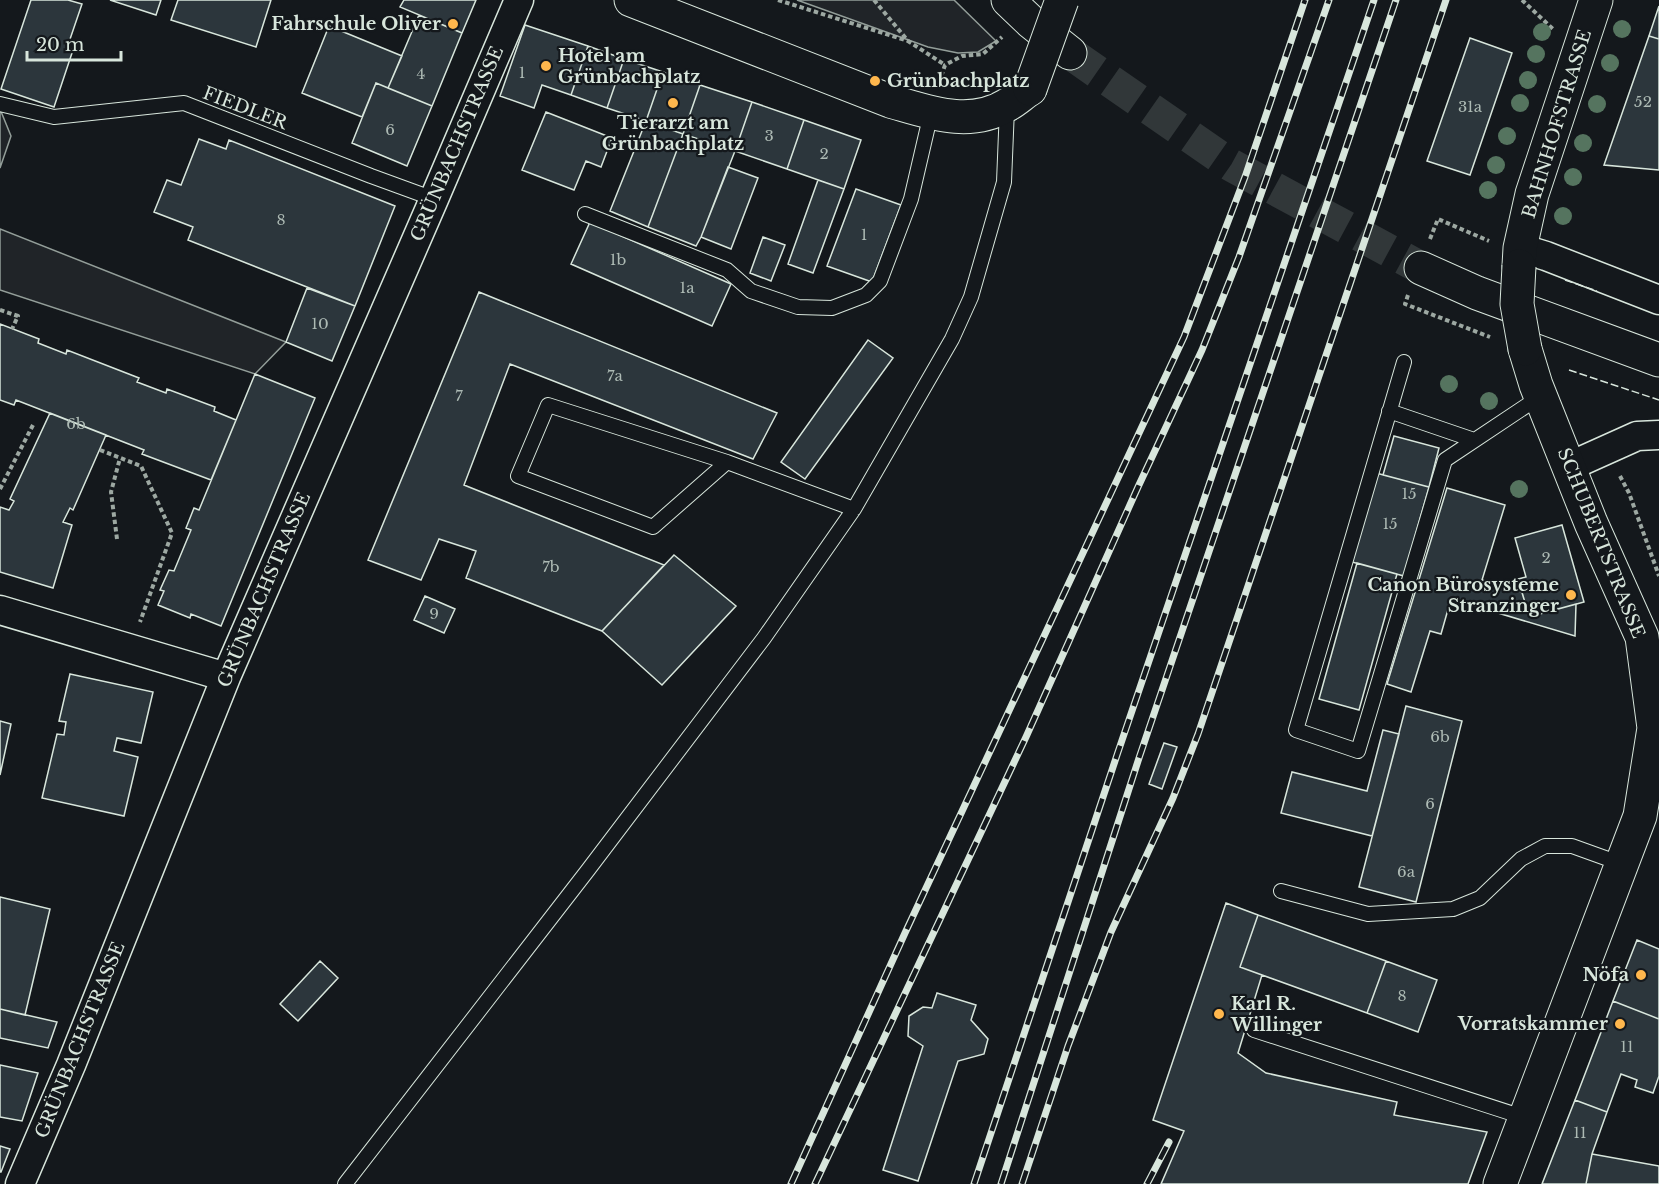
<svg xmlns="http://www.w3.org/2000/svg" width="1659" height="1184" font-family="'Libre Baskerville',serif">
	<style>
		.green { fill: #202428; stroke: #939e99; stroke-width: 1.5 }
		.building { fill: #2c363c; stroke: #d8e6dc; stroke-width: 1.5 }
		.lines { fill: none; stroke-linecap: round; stroke-linejoin: round }
		.secondary-tunnel { stroke: #313739; stroke-width: 33; stroke-dasharray: 33 16; stroke-linecap: butt }
		.service-casing { stroke: #d8e6dc; stroke-width: 16 }
		.minor-casing { stroke: #d8e6dc; stroke-width: 31 }
		.tertiary-casing { stroke: #d8e6dc; stroke-width: 35 }
		.secondary-casing { stroke: #d8e6dc; stroke-width: 35 }
		.path { stroke: #9da8a2; stroke-width: 4; stroke-dasharray: 4.5 3; stroke-linecap: butt }
		.service { stroke: #14181c; stroke-width: 14 }
		.minor { stroke: #14181c; stroke-width: 28 }
		.tertiary { stroke: #14181c; stroke-width: 33 }
		.secondary { stroke: #14181c; stroke-width: 33 }
		.rail-casing { stroke: #d8e6dc; stroke-width: 7 }
		.rail { stroke: #14181c; stroke-width: 4.5; stroke-dasharray: 14; stroke-linecap: butt }
		.tertiary-bridge-casing { stroke: #d8e6dc; stroke-width: 35; stroke-linecap: butt }
		.tertiary-bridge { stroke: #14181c; stroke-width: 33 }
		.fence { stroke: #d8e6dc; stroke-width: 1.5; stroke-dasharray: 8 3; stroke-linecap: butt }
		.tree { fill: #55745f }
		.poi-dot { fill: #ffb74d; stroke: #14181c; stroke-width: 2 }
		.labels { text-anchor: middle; stroke-width: 4.5; stroke-linejoin: round; paint-order: stroke }
		.number-label { font-size: 15px; fill: #adbab4 }
		.poi-label { font-size: 18px; font-weight: bold; fill: #d8e6dc; stroke: #14181c; text-anchor: end }
		.street-label { font-size: 18px; fill: #d8e6dc; stroke: #14181c }
	</style>
	<rect width="100%" height="100%" fill="#14181c"/>
	<path class="green" d="M797,0H954L996,41L978,52L958,53L928,47Z
		M0,109L11,136L0,168Z
		M0,229L286,342L255,374L0,290Z"/>
	<path class="building" d="M31,0H68L82,4L67,48L73,50L54,107L1,89Z
		M110,0H161L156,15Z
		M178,0H271L256,47L171,20Z
		M404,0H476L462,33L400,7Z
		M1659,6V39L1649,36Z
		M419,15L462,33L432,106L388,88Z
		M525,25L588,46L571,95L542,85L534,108L500,96Z
		M329,26L402,56L388,88L376,83L362,117L302,93Z
		M1649,36L1659,39V170L1604,165Z
		M1470,38L1512,53L1470,175L1427,161Z
		M588,46L624,59L607,108L571,95Z
		M624,59L663,72L646,121L607,108Z
		M663,72L700,85L683,134L646,121Z
		M376,83L432,106L407,166L352,143Z
		M700,85L752,102L735,151L683,134Z
		M752,102L804,120L787,169L735,151Z
		M546,112L612,138L601,167L586,161L574,190L522,170Z
		M804,120L861,140L844,189L787,169Z
		M646,121L683,134L648,227L610,211Z
		M683,134L735,151L701,237L696,246L648,227Z
		M199,139L226,149L229,140L395,206L355,306L188,240L193,227L154,212L167,180L181,185Z
		M728,167L758,178L731,249L701,237Z
		M818,180L844,189L813,273L788,264Z
		M856,189L901,205L872,282L827,266Z
		M590,222L731,284L712,326L571,264Z
		M763,237L785,245L771,281L750,273Z
		M307,288L355,306L332,361L286,342Z
		M479,292L777,413L753,459L510,364L464,485L664,565L602,631L466,578L476,551L439,539L421,580L368,560Z
		M0,324L39,339L38,343L66,354L67,350L139,378L137,382L166,393L167,389L215,407L214,411L236,420L211,480L142,454L144,450L16,400L14,405L0,400Z
		M868,340L893,358L805,479L781,462Z
		M255,374L315,398L221,626L191,614L190,618L158,605L164,591L160,590L169,570L174,571L191,530L186,528L194,508L199,510Z
		M50,413L106,435L73,510L70,508L63,522L72,525L53,588L0,572V507L9,510L14,501L10,499Z
		M1394,436L1439,448L1429,487L1383,475Z
		M1376,473L1429,487L1404,576L1352,562Z
		M1447,488L1505,505L1482,580L1522,592L1526,606L1533,604L1536,615L1576,604L1575,636L1451,599L1441,634L1430,631L1411,692L1387,684Z
		M1562,525L1584,602L1536,615L1533,604L1526,606L1518,579L1526,577L1515,538Z
		M674,555L736,606L662,685L602,631Z
		M1357,563L1397,574L1359,710L1319,699Z
		M425,596L455,609L444,633L414,620Z
		M70,674L153,692L141,743L117,738L114,751L138,757L124,816L42,798L57,734L64,735L66,722L59,721Z
		M1406,706L1462,721L1416,902L1359,887Z
		M0,721L11,724L0,775Z
		M1383,730L1399,734L1372,836L1281,813L1292,772L1367,791Z
		M1164,743L1177,747L1162,789L1149,784Z
		M0,897L50,909L25,1015L0,1009Z
		M1226,903L1258,915L1240,967L1262,975L1238,1053L1266,1073L1397,1102L1394,1115L1487,1132L1468,1184H1161L1184,1131L1153,1120Z
		M1258,915L1386,961L1367,1013L1240,967Z
		M1637,940L1659,949V1019L1613,1001Z
		M320,961L338,978L298,1021L280,1004Z
		M1386,961L1437,980L1418,1032L1367,1013Z
		M937,993L976,1005L971,1020L988,1039L984,1054L958,1061L918,1181L883,1170L923,1046L908,1036L909,1016L923,1007L932,1008Z
		M1613,1001L1659,1019V1076L1653,1093L1635,1087L1637,1080L1621,1074L1607,1112L1575,1100Z
		M0,1009L57,1022L48,1048L0,1038Z
		M0,1065L38,1073L22,1121L0,1117Z
		M1575,1100L1607,1112L1592,1154L1586,1184H1542Z
		M0,1146L10,1149L1,1172H0Z
		M1592,1154L1659,1166V1184H1586Z"/>
	<g class="lines">
		<path class="secondary-tunnel" d="M1070,53L1231,165L1421,268"/>
		<g class="service-casing">
			<path id="service" d="M0,104L54,117L184,103L371,176L434,199
				M585,214L727,270L751,291L798,307L832,308L866,295L880,281L911,199L931,113
				M1404,362L1296,730L1358,751L1445,460L1541,396
				M1389,411L1474,440
				M727,462L653,527L518,476L548,405L727,462L854,509
				M1281,891L1368,914L1453,909L1480,898L1521,859L1545,846H1572L1622,864
				M1254,1030L1526,1118
				M345,1184L588,870L764,638L854,509L952,339L971,297L1004,182L1007,108"/>
		</g>
		<g class="minor-casing">
			<path id="minor" d="M1520,248L1546,256L1659,300
				M1568,467L1637,436L1659,435
				M0,610L226,677
				M20,1184L71,1065L226,677L434,199L519,0"/>
		</g>
		<g class="tertiary-casing">
			<path id="tertiary" d="M631,0L890,101C929,112 969,128 1007,105C1015,101 1022,94 1030,89
				M1519,266L1520,248L1532,194L1596,0
				M1500,1184L1640,816L1654,728L1642,637L1591,523L1536,385L1525,349"/>
		</g>
		<g class="secondary-casing">
			<path id="secondary" d="M1008,0L1031,22L1070,53
				M1421,268L1477,293L1659,360"/>
		</g>
		<path class="path" d="M778,0L908,41
			M874,0L908,41L945,65
			M1522,0L1554,30
			M939,83L945,65L962,56L983,54L1002,37
			M1430,239L1438,219L1489,241
			M1408,295L1405,304L1490,337
			M0,310L18,316L12,329
			M100,450L141,466L172,533L140,622
			M1620,476L1629,493L1659,576
			M0,489L34,423
			M117,539L111,492L120,458"/>
		<use href="#service" class="service"/>
		<use href="#minor" class="minor"/>
		<use href="#tertiary" class="tertiary"/>
		<use href="#secondary" class="secondary"/>
		<g class="rail-casing">
			<path id="rail" d="M791,1184L905,933L1184,337L1245,177L1305,0
				M815,1184L1026,737L1138,487L1202,350L1239,257L1329,0
				M974,1184L1118,752L1374,0
				M1001,1184L1139,758L1396,0
				M1022,1184L1068,1046L1111,932L1173,798L1198,734L1446,0
				M1147,1184L1169,1142"/>
		</g>
		<use href="#rail" class="rail"/>
		<g class="tertiary-bridge-casing">
			<path id="tertiary-bridge" d="M1030,89L1062,0
				M1519,266L1517,304L1525,349"/>
		</g>
		<use href="#tertiary-bridge" class="tertiary-bridge"/>
		<path class="fence" d="M1565,280L1597,291
			M1569,370L1659,400"/>
	</g>
	<g class="tree">
		<circle cx="1622" cy="29" r="9"/>
		<circle cx="1542" cy="32" r="9"/>
		<circle cx="1536" cy="54" r="9"/>
		<circle cx="1610" cy="63" r="9"/>
		<circle cx="1528" cy="80" r="9"/>
		<circle cx="1520" cy="103" r="9"/>
		<circle cx="1597" cy="104" r="9"/>
		<circle cx="1507" cy="136" r="9"/>
		<circle cx="1583" cy="143" r="9"/>
		<circle cx="1496" cy="165" r="9"/>
		<circle cx="1573" cy="177" r="9"/>
		<circle cx="1488" cy="190" r="9"/>
		<circle cx="1563" cy="216" r="9"/>
		<circle cx="1449" cy="384" r="9"/>
		<circle cx="1489" cy="401" r="9"/>
		<circle cx="1519" cy="489" r="9"/>
	</g>
	<g class="poi-dot">
		<circle cx="453" cy="24" r="6"/>
		<circle cx="546" cy="66" r="6"/>
		<circle cx="875" cy="81" r="6"/>
		<circle cx="673" cy="103" r="6"/>
		<circle cx="1571" cy="595" r="6"/>
		<circle cx="1641" cy="975" r="6"/>
		<circle cx="1219" cy="1014" r="6"/>
		<circle cx="1620" cy="1024" r="6"/>
	</g>
	<g class="labels">
		<g class="number-label">
			<text x="522" y="78">1</text>
			<text x="421" y="79">4</text>
			<text x="1643" y="107">52</text>
			<text x="1470" y="112">31a</text>
			<text x="390" y="135">6</text>
			<text x="769" y="141">3</text>
			<text x="824" y="159">2</text>
			<text x="281" y="225">8</text>
			<text x="864" y="240">1</text>
			<text x="618" y="265">1b</text>
			<text x="687" y="293">1a</text>
			<text x="320" y="329">10</text>
			<text x="615" y="381">7a</text>
			<text x="459" y="401">7</text>
			<text x="76" y="429">6b</text>
			<text x="1409" y="499">15</text>
			<text x="1390" y="529">15</text>
			<text x="1546" y="563">2</text>
			<text x="551" y="572">7b</text>
			<text x="434" y="619">9</text>
			<text x="1440" y="742">6b</text>
			<text x="1430" y="809">6</text>
			<text x="1406" y="877">6a</text>
			<text x="1402" y="1001">8</text>
			<text x="1627" y="1052">11</text>
			<text x="1580" y="1138">11</text>
		</g>
		<g class="poi-label">
			<text x="441" y="30">Fahrschule Oliver</text>
			<text x="558" y="62" text-anchor="start">Hotel am<tspan x="558" dy="21">Grünbachplatz</tspan></text>
			<text x="887" y="87" text-anchor="start">Grünbachplatz</text>
			<text x="673" y="129" text-anchor="middle">Tierarzt am<tspan x="673" dy="21">Grünbachplatz</tspan></text>
			<text x="1559" y="591">Canon Bürosysteme<tspan x="1559" dy="21">Stranzinger</tspan></text>
			<text x="1629" y="981">Nöfa</text>
			<text x="1231" y="1010" text-anchor="start">Karl R.<tspan x="1231" dy="21">Willinger</tspan></text>
			<text x="1608" y="1030">Vorratskammer</text>
		</g>
		<g class="street-label">
			<text transform="translate(245 108) rotate(21)" y="6">FIEDLER</text>
			<text transform="translate(1557 124) rotate(-73)" y="6">BAHNHOFSTRASSE</text>
			<text transform="translate(457 144) rotate(-67)" y="6">GRÜNBACHSTRASSE</text>
			<text transform="translate(1601 543) rotate(68)" y="6">SCHUBERTSTRASSE</text>
			<text transform="translate(264 590) rotate(-67)" y="6">GRÜNBACHSTRASSE</text>
			<text transform="translate(80 1040) rotate(-68)" y="6">GRÜNBACHSTRASSE</text>
		</g>
	</g>
	<path d="M27 51v9h94v-9" fill="none" stroke="#d8e6dc" stroke-width="3"/>
	<text x="36" y="51" font-size="18" fill="#d8e6dc" stroke="#14181c" stroke-width="4.5" paint-order="stroke">20 m</text>
</svg>
